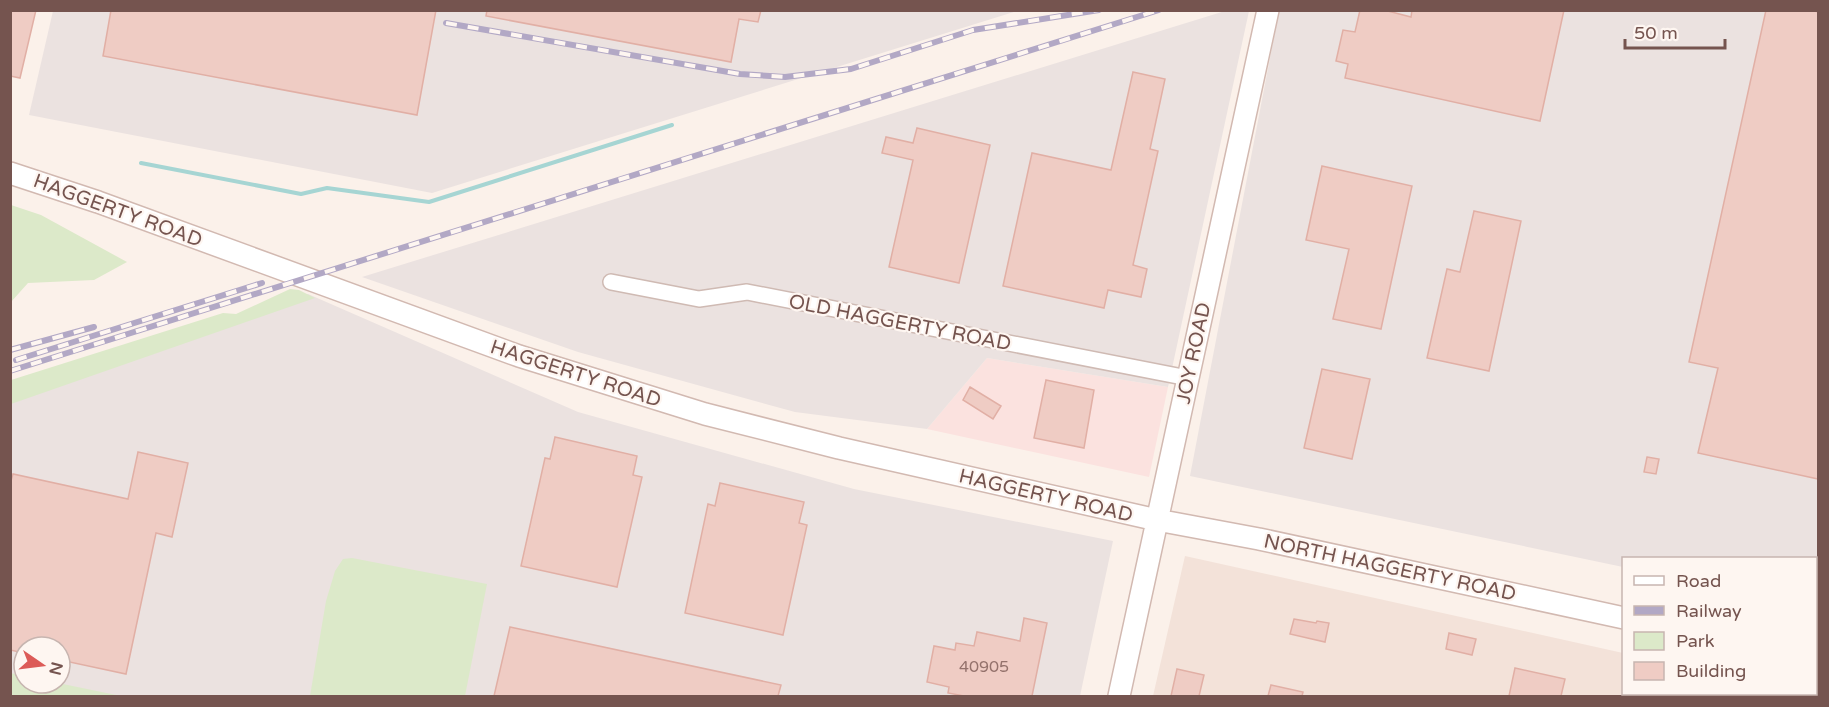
<svg xmlns="http://www.w3.org/2000/svg" width="1829" height="707" font-family="'Varela Round',sans-serif">
	<style>
		.residential { fill: #f3e2d9 }
		.commercial { fill: #fbe2df }
		.industrial { fill: #ebe2e0; fill-rule: evenodd }
		.green { fill: #dce9c9 }
		.lines { fill: none; stroke-linecap: round; stroke-linejoin: round }
		.stream { stroke: #a6d5d3; stroke-width: 4 }
		.building { fill: #efccc4; stroke: #e1afa5; stroke-width: 1.5 }
		.street-casing { stroke: #cfbab3; stroke-width: 18 }
		.secondary-casing { stroke: #d2b9b1; stroke-width: 24 }
		.street { stroke: #fff; stroke-width: 15 }
		.secondary { stroke: #fff; stroke-width: 21 }
		.rail-casing { stroke: #b2a8c5; stroke-width: 6 }
		.rail { stroke: #fef6f1; stroke-width: 4; stroke-dasharray: 11; stroke-linecap: butt }
		.labels { text-anchor: middle; stroke-width: 4.5; stroke-linejoin: round; paint-order: stroke }
		.number-label { font-size: 16px; fill: #94726c }
		.street-label { font-size: 20px; fill: #75544f; stroke: #fef6f1 }
	</style>
	<rect width="100%" height="100%" fill="#fbf1ea"/>
	<path class="residential" d="M1185,556L1623,653L1624,694H1811L1818,696H1153Z"/>
	<path class="commercial" d="M987,358L1168,387L1149,477L927,429Z"/>
	<path class="industrial" d="M53,11H1017L432,193L29,115Z
		M1225,11H1249L1168,387L987,358L927,429L795,412L578,352L362,277Z
		M1279,11H1818V608H1816V558H1624L1623,567L1190,476Z
		M308,294L578,412L854,489L1113,541L1080,696H75L11,683L10,393ZM24,647H60V683H24Z"/>
	<path class="green" d="M11,205L41,215L127,262L94,280L28,283L11,302Z
		M290,289L299,290L315,298L11,404V380L223,313L236,314Z
		M352,558L487,584L465,696H310L326,601L335,571L343,559Z
		M10,673L24,676V683H58L121,696H11Z"/>
	<g class="lines">
		<path class="stream" d="M141,163L301,194L327,188L429,202L672,125"/>
	</g>
	<path class="building" d="M10,10H36L20,78L10,76Z
		M111,10H436L417,115L103,56Z
		M487,10H761L758,22L739,19L731,62L486,16Z
		M1360,10H1384L1411,17L1412,10H1564L1540,121L1345,78L1348,64L1336,61L1343,30L1355,32Z
		M1766,10H1811L1818,12V479L1698,453L1718,368L1689,362Z
		M1133,72L1165,79L1150,149L1158,151L1133,265L1147,269L1141,297L1108,290L1104,308L1003,286L1032,153L1111,170Z
		M917,128L990,145L959,283L889,267L913,160L882,153L886,137L913,143Z
		M1322,166L1412,186L1381,329L1333,319L1349,249L1306,240Z
		M1474,211L1521,221L1489,371L1427,358L1447,269L1460,272Z
		M1322,369L1370,379L1352,459L1304,448Z
		M1046,380L1094,390L1084,448L1034,438Z
		M970,387L1001,406L993,419L963,400Z
		M555,437L637,456L633,475L642,477L617,587L521,566L545,458L550,459Z
		M138,452L188,463L172,537L156,533L126,674L60,660V647H24V653L10,650V484L13,474L128,499Z
		M1647,457L1659,459L1656,474L1644,472Z
		M720,483L804,502L799,523L807,525L783,635L685,613L708,504L715,506Z
		M1024,618L1047,623L1032,696H964L948,693L949,687L927,682L934,646L955,650L956,643L974,646L977,632L1020,641Z
		M1294,619L1316,623L1317,621L1329,623L1325,642L1290,634Z
		M510,627L781,685L778,696H494Z
		M1449,633L1476,639L1472,655L1446,649Z
		M1515,668L1565,679L1561,696H1509Z
		M1177,669L1204,675L1199,696H1171Z
		M1271,685L1303,692L1302,696H1268Z"/>
	<g class="lines">
		<g class="street-casing">
			<path id="street" d="M611,282L699,299L747,292L1188,378
				M1723,696L1724,694"/>
		</g>
		<g class="secondary-casing">
			<path id="secondary" d="M10,173L98,202L519,356L705,414L839,448L1157,520L1259,539L1624,618
				M1816,659L1818,660
				M1119,696L1268,10"/>
		</g>
		<use href="#street" class="street"/>
		<use href="#secondary" class="secondary"/>
		<g class="rail-casing">
			<path id="rail" d="M446,23L740,74L785,77L851,69L973,30L1099,10
				M10,350L94,327
				M16,360L262,283
				M10,371L1159,10"/>
		</g>
		<use href="#rail" class="rail"/>
	</g>
	<g class="labels">
		<g class="number-label">
			<text x="984" y="672">40905</text>
		</g>
		<g class="street-label">
			<text transform="translate(118 210) rotate(20)" y="7">HAGGERTY ROAD</text>
			<text transform="translate(900 322) rotate(11)" y="7">OLD HAGGERTY ROAD</text>
			<text transform="translate(1193 353) rotate(-78)" y="7">JOY ROAD</text>
			<text transform="translate(576 373) rotate(18)" y="7">HAGGERTY ROAD</text>
			<text transform="translate(1046 495) rotate(13)" y="7">HAGGERTY ROAD</text>
			<text transform="translate(1390 567) rotate(12)" y="7">NORTH HAGGERTY ROAD</text>
		</g>
	</g>
	<rect width="1829" height="707" fill="none" stroke="#75544f" stroke-width="24"/>
	<rect x="1622" y="557" width="195" height="138" fill="#fef6f1" stroke="#c7b5b0" stroke-width="1.5"/>
	<rect x="1634" y="576" width="30" height="9" fill="#ffffff" stroke="#c7b5b0" stroke-width="1.5"/>
	<text x="1676" y="587" font-size="18" fill="#75544f">Road</text>
	<rect x="1634" y="606" width="30" height="9" fill="#b2a8c5" stroke="#c7b5b0" stroke-width="1.5"/>
	<text x="1676" y="617" font-size="18" fill="#75544f">Railway</text>
	<rect x="1634" y="632" width="30" height="18" fill="#dce9c9" stroke="#c7b5b0" stroke-width="1.5"/>
	<text x="1676" y="647" font-size="18" fill="#75544f">Park</text>
	<rect x="1634" y="662" width="30" height="18" fill="#efccc4" stroke="#c7b5b0" stroke-width="1.5"/>
	<text x="1676" y="677" font-size="18" fill="#75544f">Building</text>
	<g transform="translate(42 665) rotate(104)"><circle r="28" fill="#fef6f1" stroke="#c7b5b0" stroke-width="1.5"/>
	<path d="M0-4.5L10 22L0 15L-10 22Z" fill="#dc5b58"/>
	<text y="-9" font-size="16" font-weight="bold" text-anchor="middle" fill="#75544f">N</text>
	</g>
	<path d="M1625 39v9h100v-9" fill="none" stroke="#75544f" stroke-width="3"/>
	<text x="1634" y="39" font-size="18" fill="#75544f" stroke="#fef6f1" stroke-width="4.5" paint-order="stroke">50 m</text>
</svg>
